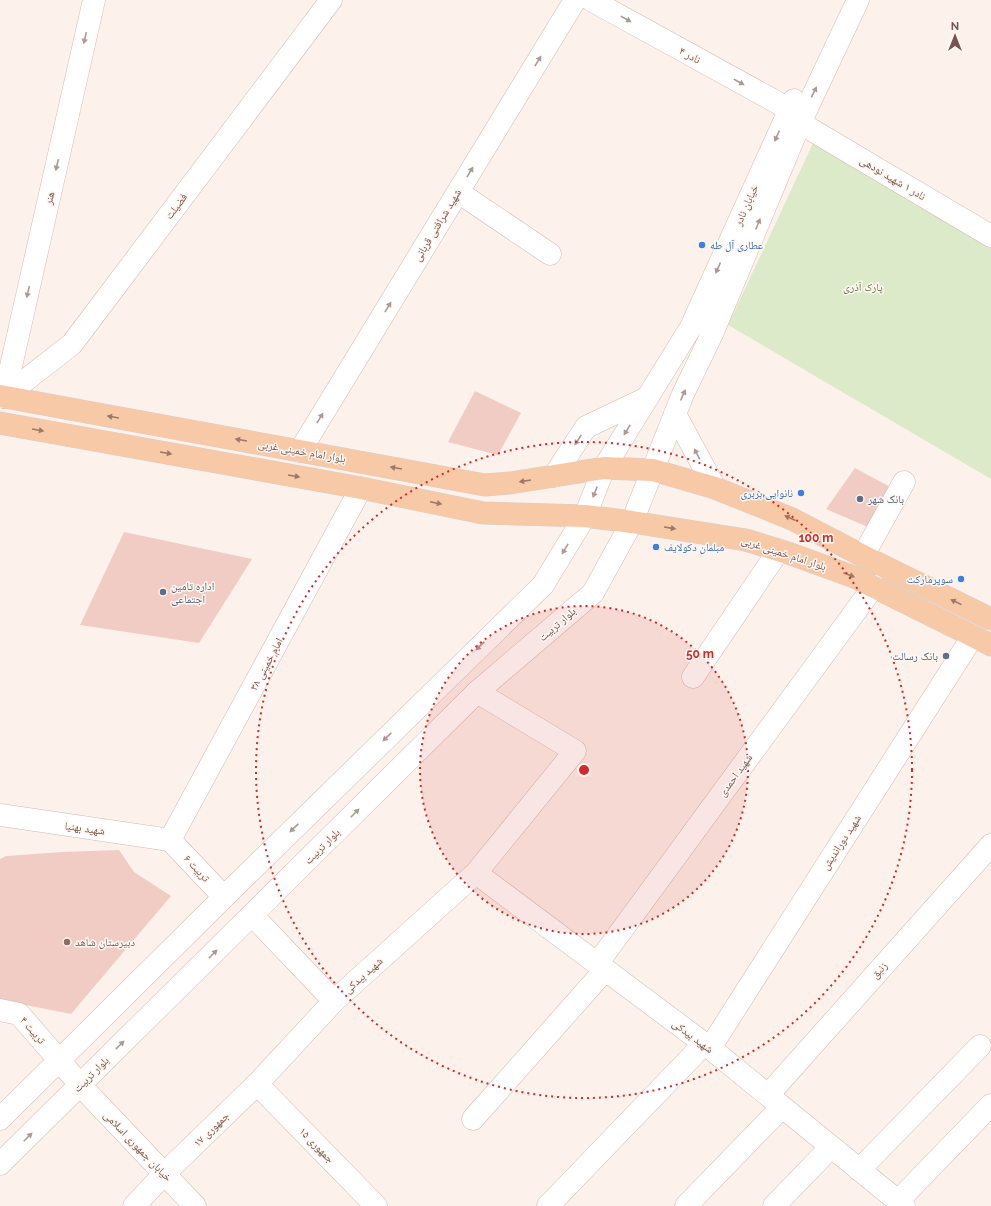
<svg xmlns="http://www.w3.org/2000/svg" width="991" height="1206" font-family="Raleway,'Noto Naskh Arabic',sans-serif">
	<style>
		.green { fill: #ddeac9 }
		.building { fill: #f0ccc4 }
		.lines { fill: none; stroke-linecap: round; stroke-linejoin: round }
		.minor-casing { stroke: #d1bab3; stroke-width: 23 }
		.secondary-casing { stroke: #d6bbb3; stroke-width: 23 }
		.primary-casing { stroke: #d9cfcd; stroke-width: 23 }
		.minor { stroke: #fff; stroke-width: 22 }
		.secondary { stroke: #fff; stroke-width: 22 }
		.primary { stroke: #f7c9a7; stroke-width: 22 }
		.oneway { fill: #ad9895 }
		.oneway2 { fill: #9d7769 }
		.ring { fill: none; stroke: #d62828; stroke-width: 2; stroke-dasharray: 2 4 }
		.shop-dot { fill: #3f7fe0; stroke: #fef7f2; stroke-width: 1.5 }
		.service-dot { fill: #5c6f8a; stroke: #fef7f2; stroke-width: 1.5 }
		.education-dot { fill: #8d6e63; stroke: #fef7f2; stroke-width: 1.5 }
		.labels { text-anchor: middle; stroke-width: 3; stroke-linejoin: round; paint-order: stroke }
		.street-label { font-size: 11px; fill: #77544e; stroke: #fef7f2 }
		.shop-label { font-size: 11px; fill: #366cbe; stroke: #fef7f2; text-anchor: start }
		.park-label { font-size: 11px; fill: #5d7643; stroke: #fef7f2 }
		.service-label { font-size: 11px; fill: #4e5e75; stroke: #fef7f2; text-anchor: start }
		.education-label { font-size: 11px; fill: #785e54; stroke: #fef7f2; text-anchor: start }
		.centre { fill: #d62828; stroke: #fef7f2; stroke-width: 2 }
		.ring-label { font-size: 12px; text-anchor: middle; font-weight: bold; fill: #d62828; stroke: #fef7f2; stroke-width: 3; stroke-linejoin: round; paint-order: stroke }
	</style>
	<rect width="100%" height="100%" fill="#fcf2eb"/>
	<path class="green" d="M814,141L991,245V479L728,325Z"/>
	<path class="building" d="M475,391L521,413L498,455L448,442Z
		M855,468L894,489L870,528L826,509Z
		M124,532L252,559L199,643L80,625Z
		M119,850L134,872L171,896L71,1014L0,1000V859L6,856L62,852Z"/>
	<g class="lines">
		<g class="minor-casing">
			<path id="minor" d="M591,0L789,109
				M800,123L991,236
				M458,192L550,254
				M4,397L72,344L331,0
				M675,414L715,488
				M300,451L575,0
				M554,476L586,427L645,399
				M863,556L904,482
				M693,677L779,550
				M0,815L170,840
				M170,840L361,488
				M170,840L224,897
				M476,873L710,1048L904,1206
				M252,915L334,1001
				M597,964L874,586
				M0,1010L19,1014L59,1060
				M710,1048L973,636
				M257,1084L376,1206
				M768,1095L991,845
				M473,1119L605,970
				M859,1170L980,1046
				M898,1201L991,1105
				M134,1206L164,1174L257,1084L334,1001L476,873L575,751L477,692
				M548,1206L704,1044
				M686,1206L782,1107
				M774,1206L831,1147"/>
		</g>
		<g class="secondary-casing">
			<path id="secondary" d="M4,397L94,0
				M59,1060L80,1085L195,1206
				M0,1119L224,897L543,585L585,516L604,468L691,327L794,100
				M0,1164L477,692L593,593L632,522L683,394L712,334L800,123L858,0"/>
		</g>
		<g class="primary-casing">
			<path id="primary" d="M0,396L485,485L510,483L604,468L653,470L715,488L792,519L863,556L991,619
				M0,423L361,488L483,513L585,516L632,522L746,540L791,554L854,577L991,645"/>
		</g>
		<use href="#minor" class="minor"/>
		<use href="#secondary" class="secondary"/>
		<use href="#primary" class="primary"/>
	</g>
	<defs><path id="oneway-solid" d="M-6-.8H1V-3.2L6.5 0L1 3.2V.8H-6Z"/></defs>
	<g class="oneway">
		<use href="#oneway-solid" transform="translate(626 19) rotate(29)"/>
		<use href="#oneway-solid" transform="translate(85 38) rotate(103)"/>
		<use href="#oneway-solid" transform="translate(538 61) rotate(-59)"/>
		<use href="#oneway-solid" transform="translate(739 82) rotate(29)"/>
		<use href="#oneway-solid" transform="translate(814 92) rotate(-64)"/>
		<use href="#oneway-solid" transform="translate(777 136) rotate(114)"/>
		<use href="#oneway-solid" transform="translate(57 165) rotate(103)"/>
		<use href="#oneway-solid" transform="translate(470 172) rotate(-59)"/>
		<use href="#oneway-solid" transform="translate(758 224) rotate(-68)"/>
		<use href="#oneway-solid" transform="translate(718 268) rotate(114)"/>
		<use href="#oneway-solid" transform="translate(28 292) rotate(103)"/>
		<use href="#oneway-solid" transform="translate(388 307) rotate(-59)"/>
		<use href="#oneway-solid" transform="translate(683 395) rotate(-66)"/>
		<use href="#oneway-solid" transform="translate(320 418) rotate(-59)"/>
		<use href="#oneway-solid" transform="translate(627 430) rotate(121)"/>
		<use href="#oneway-solid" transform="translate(578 440) rotate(124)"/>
		<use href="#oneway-solid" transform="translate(697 454) rotate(-118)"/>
		<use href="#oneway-solid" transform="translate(595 492) rotate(112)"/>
		<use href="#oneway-solid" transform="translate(565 549) rotate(121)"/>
		<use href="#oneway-solid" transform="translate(480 646) rotate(136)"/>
		<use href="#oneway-solid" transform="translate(387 737) rotate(136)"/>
		<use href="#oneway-solid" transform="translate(355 813) rotate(-45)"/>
		<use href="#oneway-solid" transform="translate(294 828) rotate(136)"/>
		<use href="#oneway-solid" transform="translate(213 954) rotate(-45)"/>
		<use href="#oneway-solid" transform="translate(120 1045) rotate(-45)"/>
		<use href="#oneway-solid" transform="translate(28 1137) rotate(-45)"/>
	</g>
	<g class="oneway2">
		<use href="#oneway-solid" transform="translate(113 417) rotate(-170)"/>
		<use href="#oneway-solid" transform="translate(38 430) rotate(10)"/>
		<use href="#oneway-solid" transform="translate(241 440) rotate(-170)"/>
		<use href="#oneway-solid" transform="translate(166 453) rotate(10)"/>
		<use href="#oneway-solid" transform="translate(396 468) rotate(-170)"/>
		<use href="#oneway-solid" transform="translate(294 476) rotate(10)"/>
		<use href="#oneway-solid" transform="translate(525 481) rotate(171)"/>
		<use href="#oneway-solid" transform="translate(436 503) rotate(12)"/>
		<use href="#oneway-solid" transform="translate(790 518) rotate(-156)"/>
		<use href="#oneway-solid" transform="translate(670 528) rotate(9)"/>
		<use href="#oneway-solid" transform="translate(849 575) rotate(21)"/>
		<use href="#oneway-solid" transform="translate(956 602) rotate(-154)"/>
	</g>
	<circle cx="584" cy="770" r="164" fill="#d62828" fill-opacity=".12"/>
	<g class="ring">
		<circle cx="584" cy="770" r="164"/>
		<circle cx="584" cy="770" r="328"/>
	</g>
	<g class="shop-dot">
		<circle cx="702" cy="245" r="4"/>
		<circle cx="801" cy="493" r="4"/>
		<circle cx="656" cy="547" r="4"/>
		<circle cx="961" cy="579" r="4"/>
	</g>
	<g class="service-dot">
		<circle cx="860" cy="499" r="4"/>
		<circle cx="163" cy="592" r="4"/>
		<circle cx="946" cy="656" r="4"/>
	</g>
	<circle class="education-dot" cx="67" cy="942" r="4"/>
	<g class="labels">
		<g class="street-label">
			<text transform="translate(690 55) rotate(29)" y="4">نادر ۴</text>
			<text transform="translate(893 178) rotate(31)" y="4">نادر ۱ شهید نودهی</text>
			<text transform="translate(49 198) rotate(-77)" y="4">هنر</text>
			<text transform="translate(746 205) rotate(-66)" y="4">خیابان نادر</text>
			<text transform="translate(176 206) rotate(-53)" y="4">فضیلت</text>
			<text transform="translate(437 225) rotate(-59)" y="4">شهید شرافتی قربانی</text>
			<text transform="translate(302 451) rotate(10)" y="4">بلوار امام خمینی غربی</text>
			<text transform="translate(784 553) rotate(18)" y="4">بلوار امام خمینی غربی</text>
			<text transform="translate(557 624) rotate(-41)" y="4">بلوار تربیت</text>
			<text transform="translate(266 664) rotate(-62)" y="4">۳۸ امام خمینی</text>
			<text transform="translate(735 775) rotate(-54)" y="4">شهید احمدی</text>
			<text transform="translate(85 828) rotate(8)" y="4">شهید بهنیا</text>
			<text transform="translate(841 842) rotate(-57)" y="4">شهید دوراندیش</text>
			<text transform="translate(322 846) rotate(-45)" y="4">بلوار تربیت</text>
			<text transform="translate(197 868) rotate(47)" y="4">تربیت ۶</text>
			<text transform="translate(879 970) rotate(-48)" y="4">زنبق</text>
			<text transform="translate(363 975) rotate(-42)" y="4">شهید بیدکی</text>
			<text transform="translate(33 1030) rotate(49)" y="4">۴ تربیت</text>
			<text transform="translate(693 1036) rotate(37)" y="4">شهید بیدکی</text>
			<text transform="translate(91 1074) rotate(-45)" y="4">بلوار تربیت</text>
			<text transform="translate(211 1129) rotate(-44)" y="4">جمهوری ۱۷</text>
			<text transform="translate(317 1145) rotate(46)" y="4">جمهوری ۱۵</text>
			<text transform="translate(138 1146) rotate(46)" y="4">خیابان جمهوری اسلامی</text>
		</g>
		<g class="shop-label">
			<text x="710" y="249">عطاری آل طه</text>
			<text x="793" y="497" text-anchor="end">نانوایی بربری</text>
			<text x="664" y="551">مبلمان دکولایف</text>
			<text x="953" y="583" text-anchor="end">سوپرمارکت</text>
		</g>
		<g class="park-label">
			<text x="863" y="291">پارک آذری</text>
		</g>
		<g class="service-label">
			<text x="868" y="503">بانک شهر</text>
			<text x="171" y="590">اداره تامین<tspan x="171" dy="13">اجتماعی</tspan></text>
			<text x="938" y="660" text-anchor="end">بانک رسالت</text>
		</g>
		<g class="education-label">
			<text x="75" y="946">دبیرستان شاهد</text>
		</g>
	</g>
	<circle cx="584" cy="770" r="6" class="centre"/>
	<g class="ring-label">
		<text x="816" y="542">100 m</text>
		<text x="700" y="658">50 m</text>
	</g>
	<g transform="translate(955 36)" stroke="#fef7f2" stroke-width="3" paint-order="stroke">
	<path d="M0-3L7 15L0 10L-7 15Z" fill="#77544e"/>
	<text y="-6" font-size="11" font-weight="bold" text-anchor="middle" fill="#77544e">N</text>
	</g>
</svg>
